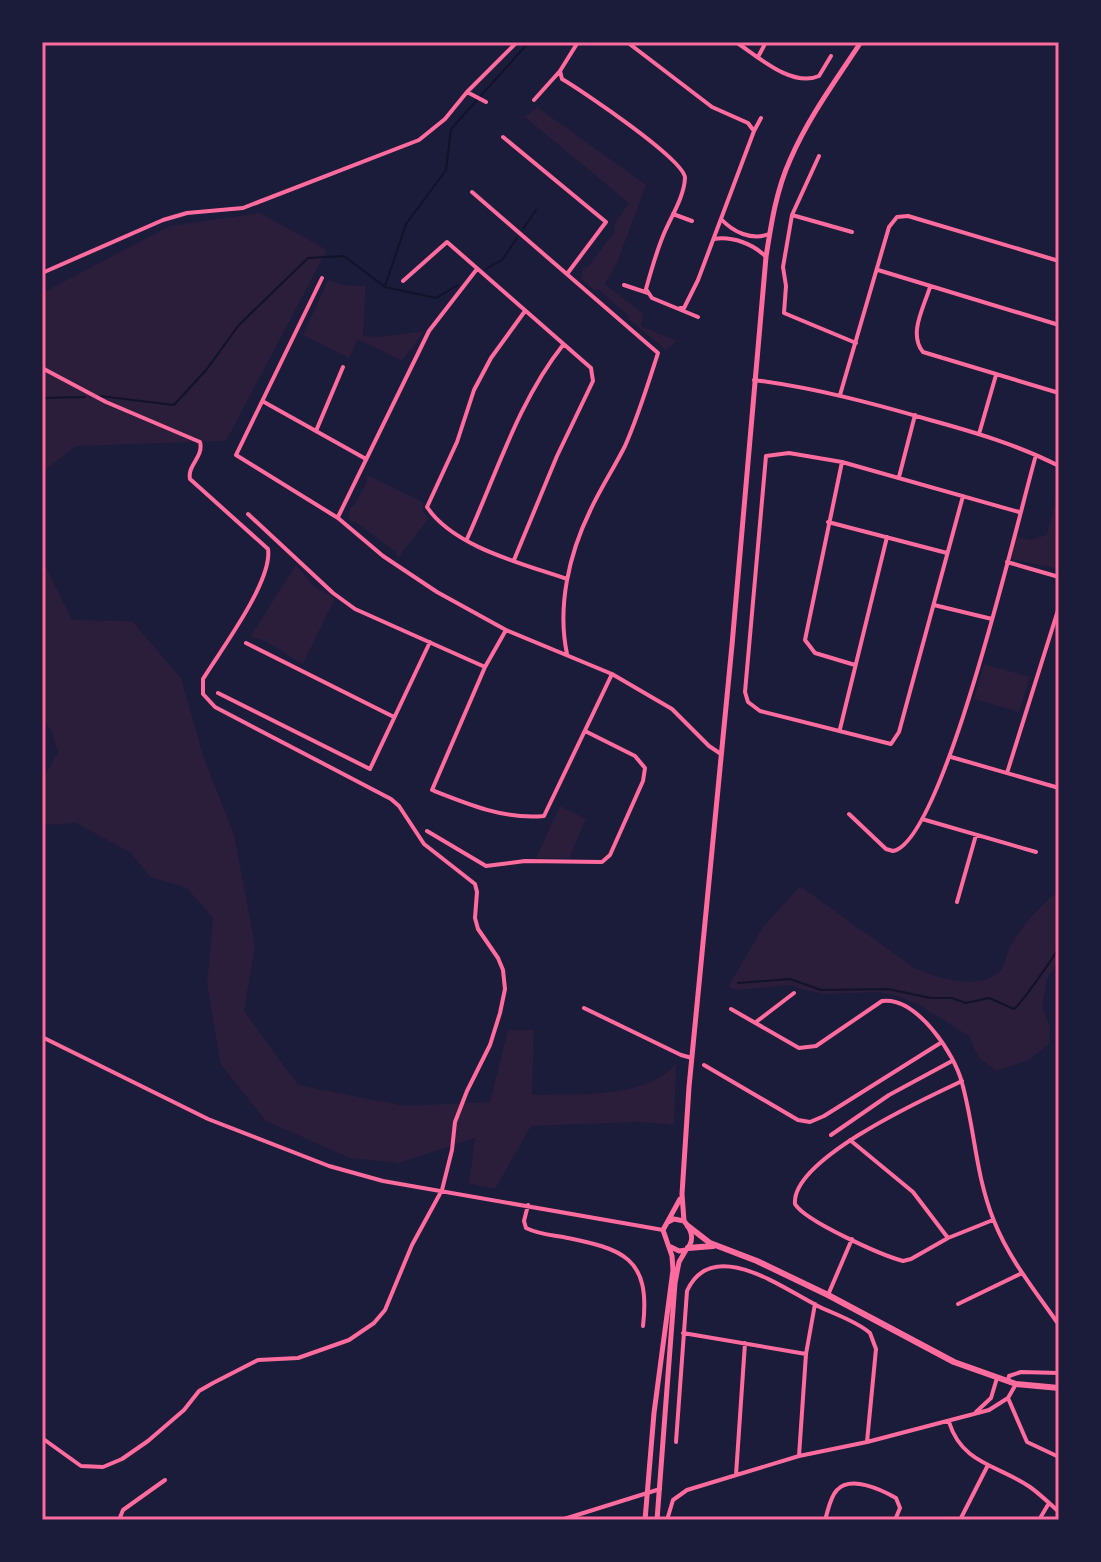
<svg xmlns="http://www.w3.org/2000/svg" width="1101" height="1562" font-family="'Roboto Condensed',sans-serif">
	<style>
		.green { fill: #2a1e3b }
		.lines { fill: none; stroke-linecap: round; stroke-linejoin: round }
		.stream { stroke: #12122b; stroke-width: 2 }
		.minor { stroke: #ff6b9d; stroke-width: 4 }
		.secondary { stroke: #ff6b9d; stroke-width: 5 }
		.primary { stroke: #ff6b9d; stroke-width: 6 }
		.neatline { fill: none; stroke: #ff6b9d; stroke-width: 3 }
	</style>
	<rect width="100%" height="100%" fill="#1b1b3a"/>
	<path class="green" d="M537,107L646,185L617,263L605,284L643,314L641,326L677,341L666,350L629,319V316L598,289L594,290L581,279L583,268L588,267L615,231L614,225L629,203L525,117Z
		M260,213L327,250L226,441L77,446L42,472V293L170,226Z
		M328,280L343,285L366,286L363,336L381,337L424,331L402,361L358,339L349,358L303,335Z
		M367,475L423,502V511L428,519L398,558L396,552L357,523L349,520L350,507L354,506L367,482Z
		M1059,488V569L1011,559L1016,536L1029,540L1047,535Z
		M42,559L72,620L132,621L181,678L203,755L234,835L255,945L244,1011L298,1085L405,1106L490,1102L508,1030H534L532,1095C575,1093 648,1100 676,1063L674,1125L638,1122L531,1126L495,1189L469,1183L475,1138L399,1163L350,1158L266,1121L221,1065L207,984L213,918L187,888L150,877L131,853L76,823L42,825V780L58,752L51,730L42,720Z
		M296,565L314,587L335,598L303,664C284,654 271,640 250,637Z
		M984,664L1030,677L1019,712L974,699Z
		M560,806L586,819L569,858H536Z
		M800,886L913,967C933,978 983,992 1001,970C1005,964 1007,953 1010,947C1022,924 1040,907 1059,890V960L1047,979L1042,1008L1050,1026L1049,1044L1029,1060L996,1071L978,1057L969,1036L919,1005L898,996L877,992L827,994L803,990L791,985L737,990L728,987L763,927Z"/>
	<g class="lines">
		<path class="stream" d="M523,229L536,210
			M486,269L502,260L517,238
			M385,286L406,224L446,170L451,129L529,42
			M100,396L174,405L207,369L238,326L308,258L344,256L385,287L436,298L458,285
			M42,398L85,397
			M738,983L790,979L821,990L888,989L931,998H952L966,1003L989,998L1014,1009C1021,1004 1054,957 1059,947"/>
		<path class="minor" d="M627,42L712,107L748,123L754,131
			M736,42C757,56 792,88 819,76L831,56
			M758,57L766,42
			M560,71L562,79C581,90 685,160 685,178C684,198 670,218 663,236C656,253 651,271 646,289L652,298L698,317
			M534,100L560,71L578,42
			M486,102L467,92L517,42
			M503,137L606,222L567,274
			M472,192L658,353C648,384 638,417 625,446C614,468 600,489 590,511C569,554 557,607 567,654
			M673,214L692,221
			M792,215L819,156
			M721,219C733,232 752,241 769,234
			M852,232L792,215L783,267L786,286L784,313L856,343
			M714,239C732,236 754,244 766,257
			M878,270L1059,325
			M42,273L163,220L187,213L243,208L419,140L445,119L467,92
			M322,278L236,455L338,518L383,556L437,592L506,630L612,674L672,709L709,746L721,754
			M403,281L447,242L591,368L593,381L557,456L514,560
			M624,285L648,293
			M930,287C924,307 908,334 923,352L1059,393
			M680,308H684L698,280L754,131L761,118
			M525,311L491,358L474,390L457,442L427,507C453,547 524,564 567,579
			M42,368L106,402L200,442C204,457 187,465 190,479L268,549C273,581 220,651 203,679V694L215,707L391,799L399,806L424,844L475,884L477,892L475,918L478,929L498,958L503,970L505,989L500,1013L490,1045L467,1091L455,1122L452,1150L442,1190L412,1245L385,1310L374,1323L349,1340L298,1358L258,1360L213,1383L199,1391L184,1410L148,1441L122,1459L103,1467L81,1466L42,1438
			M754,380C815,388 872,403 930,420C974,432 1018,445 1059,466
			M840,395L889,227L897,217L908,216L1059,261
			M264,402L366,459
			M316,431L343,367
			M979,434L996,375
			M842,462L805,640L815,653L855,665
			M899,477L915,415
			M963,496L899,732L891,744L760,711L748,702L745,692L766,456L789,453L842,462L1019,512
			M248,514L333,593L355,609L485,667
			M338,517L429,331L477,269
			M828,522L947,553
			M467,539C496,475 519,400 563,345
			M1007,562L1059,577
			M934,605L992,619
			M506,630L485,667L432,790C467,804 506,820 544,816L612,674
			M246,643L394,717
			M218,693L370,769L430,642
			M840,729L887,537
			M951,757L1059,788
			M1007,773L1059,607
			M849,814L886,849L893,851C944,842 1019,513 1036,455
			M922,819L1036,852
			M427,831L486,866L525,861L602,862L610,855L643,781L645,768L635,756L585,731
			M957,902L976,835
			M584,1008L681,1055L692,1058
			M731,1009L799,1048L816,1046L882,1001C916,996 955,1054 962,1083C975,1129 975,1174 994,1221C1009,1259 1036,1292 1059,1325
			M756,1022L794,993
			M42,1037L208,1119L329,1166L383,1181L663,1230
			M704,1065L798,1120L810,1122L824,1116L942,1042
			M962,1081C926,1098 791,1159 795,1204C805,1221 881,1255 903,1261L911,1259L948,1238L993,1220
			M831,1135L889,1095L952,1061
			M850,1140L913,1192L948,1238
			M528,1205L524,1221L526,1228C538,1234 551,1235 563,1237C623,1249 651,1257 643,1326
			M828,1295L852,1239
			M958,1304L1022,1273
			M683,1333L806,1354
			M1008,1381L1009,1376L1021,1372L1059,1373
			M1008,1398L1027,1442L1059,1457
			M976,1412L991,1398L997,1378
			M949,1422C962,1464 998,1465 1030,1487C1040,1494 1050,1504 1059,1512
			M676,1442L687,1291C712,1236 781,1287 816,1305C833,1314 855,1320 870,1333L876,1349L867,1442
			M799,1456L806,1354L815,1304
			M736,1475L745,1343
			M119,1520L123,1510L165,1480
			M561,1520L660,1489
			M667,1520L673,1500L687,1490L799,1456L867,1442L989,1410L1008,1398L1016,1384
			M825,1520C828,1511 830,1497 837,1490C851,1475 882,1490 896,1498L900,1508L895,1520
			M960,1520L988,1465
			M1039,1520L1049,1503"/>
		<path class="secondary" d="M684,1221L682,1194L689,1087L732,645L766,257C771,225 776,191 790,160C808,118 836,80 861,42
			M668,1222L674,1219L684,1221C692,1230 695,1241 686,1250L679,1251L671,1247
			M645,1520L654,1413L673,1270L672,1256L663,1230L680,1199
			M657,1520L675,1283L679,1262L686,1250"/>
		<path class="primary" d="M688,1226L710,1243L757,1261L828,1295L954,1362L1016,1384L1059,1388
			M688,1248L713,1246"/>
	</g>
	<rect width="1101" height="1562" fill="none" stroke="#1b1b3a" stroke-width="88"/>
	<rect x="44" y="44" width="1013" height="1474" class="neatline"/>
</svg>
